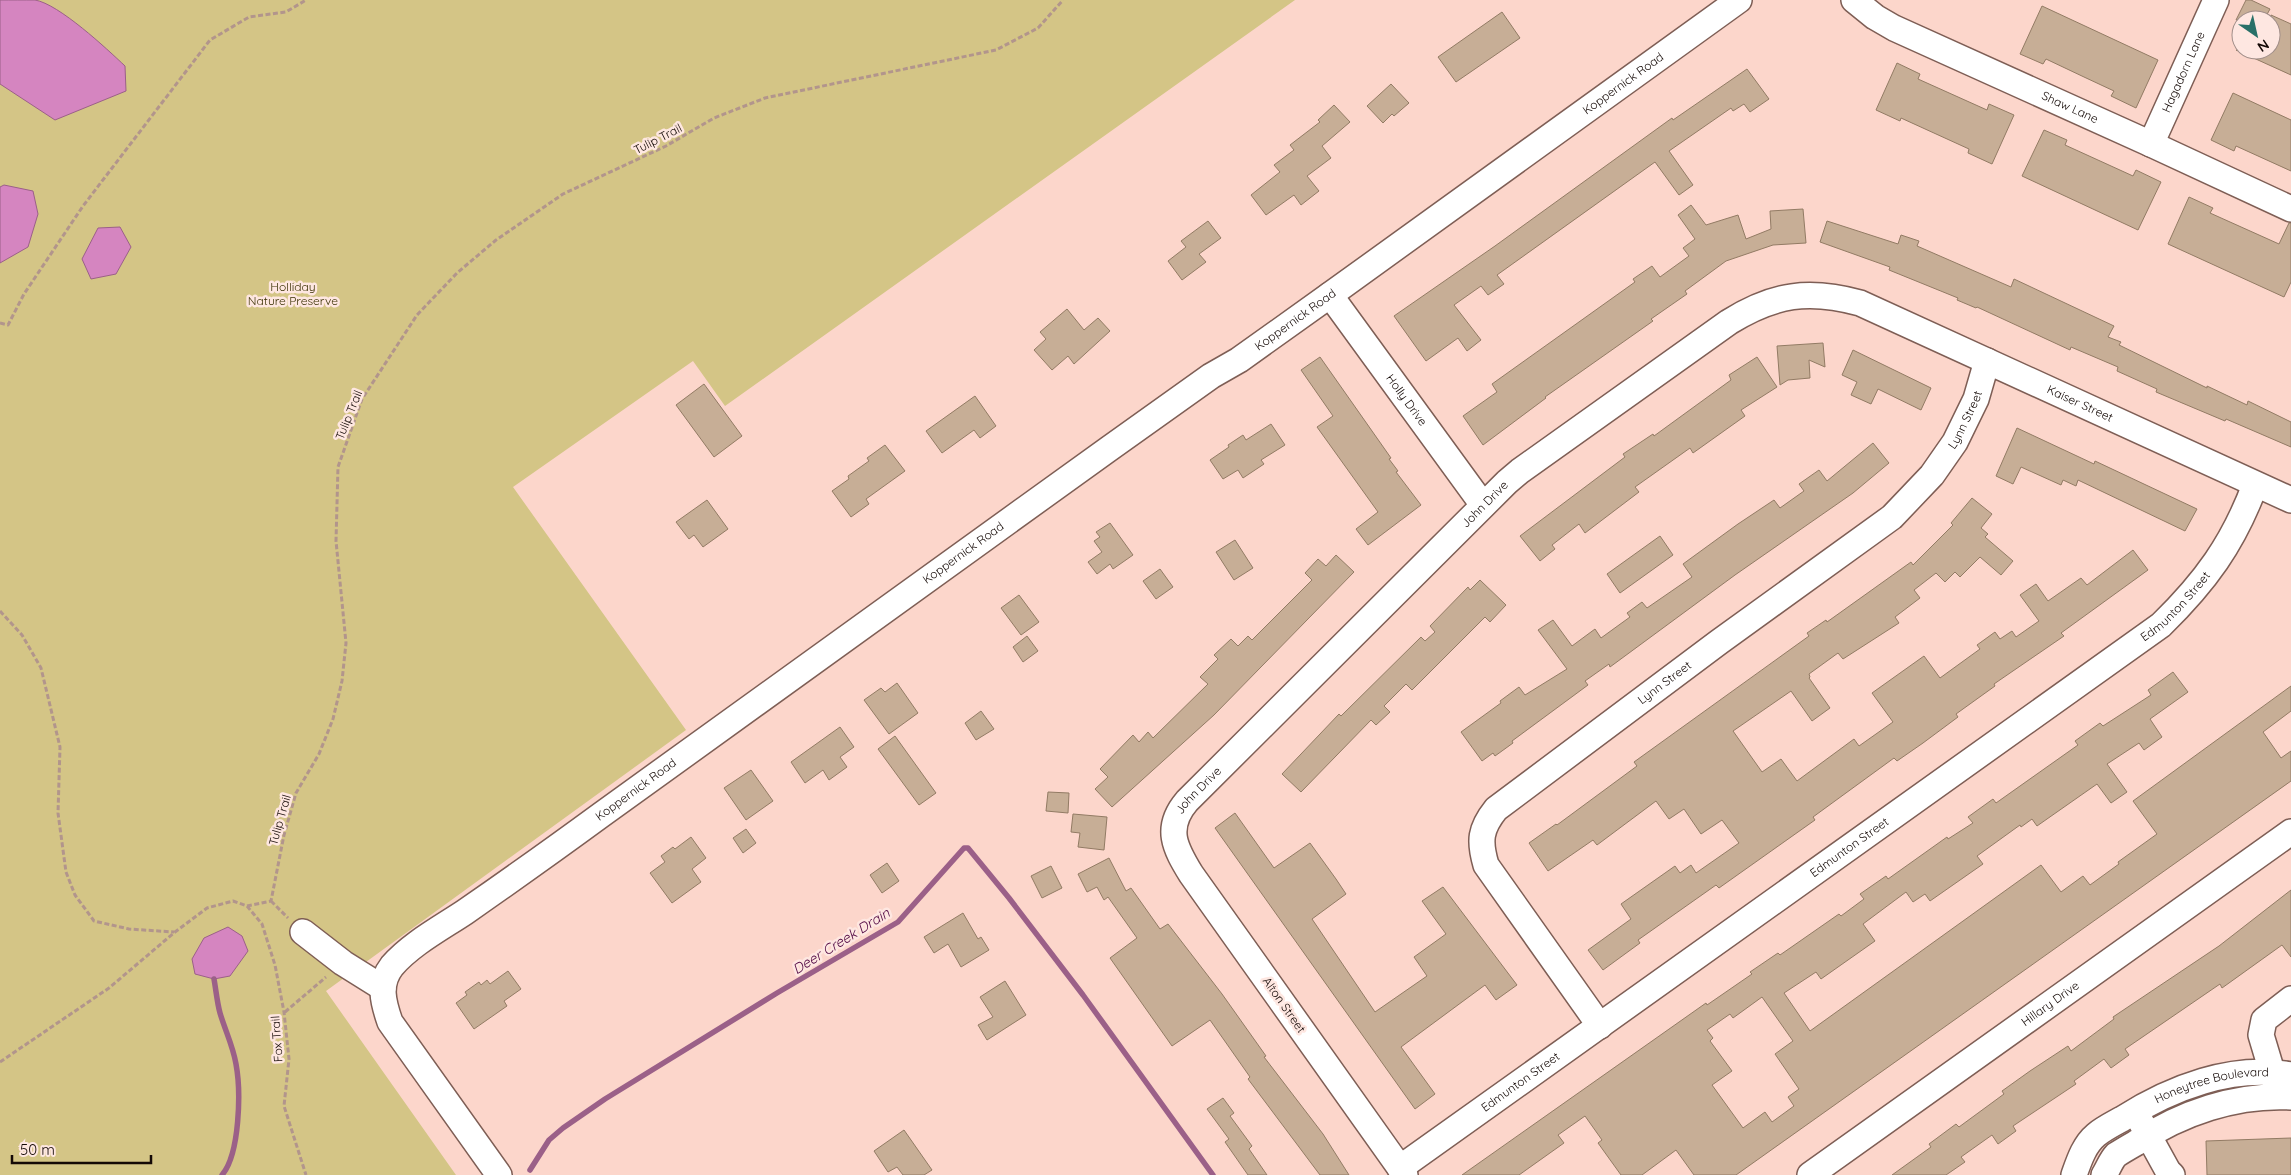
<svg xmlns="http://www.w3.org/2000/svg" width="2291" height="1175" font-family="Quicksand,sans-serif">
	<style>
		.green { fill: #d4c586 }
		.water { fill: #d585c0; stroke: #9b6088 }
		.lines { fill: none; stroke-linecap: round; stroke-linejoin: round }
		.stream { stroke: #9b6088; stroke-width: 5.5 }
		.building { fill: #c7ae96; stroke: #927b64; fill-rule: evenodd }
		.minor-casing { stroke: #7e5e55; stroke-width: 28 }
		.path { stroke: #b2958c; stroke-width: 3; stroke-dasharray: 5 2.5; stroke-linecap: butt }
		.minor { stroke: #fff; stroke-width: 25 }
		.labels { text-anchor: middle; stroke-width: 5; stroke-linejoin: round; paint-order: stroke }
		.street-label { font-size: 12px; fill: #140906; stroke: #fee7e1 }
		.park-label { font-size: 12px; fill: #393003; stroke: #fee7e1 }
		.water-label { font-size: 14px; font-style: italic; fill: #500642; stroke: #fee7e1 }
	</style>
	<rect width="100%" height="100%" fill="#fcd6cb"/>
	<path class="green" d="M0,0H1295L725,406L693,361L513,487L686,730L326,991L456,1175H0Z"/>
	<path class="water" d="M0,0C11,0 24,0 35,0C59,4 107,49 125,66L126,91L55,120L0,84Z
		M4,185L33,191L38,214L28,247L0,263V187Z
		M120,227L131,247L116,274L91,279L82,259L98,228Z
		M228,927L242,936L248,951L230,976L214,979L195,974L192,959L204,938Z"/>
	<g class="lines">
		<path class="stream" d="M214,979C216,990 217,1002 220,1013C225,1030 233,1046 236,1064C241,1091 240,1154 222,1175
			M530,1170L549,1140L563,1128L605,1099L777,993L898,922L964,848H968L1009,898L1083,995L1213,1175"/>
	</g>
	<path class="building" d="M2246,0H2251L2270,9L2264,20H2236Z
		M2042,6L2158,60L2136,108L2111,96L2114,91L2084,77L2046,59L2043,64L2020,54Z
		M1502,12L1520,38L1456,82L1438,57Z
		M2271,15L2291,24V75L2236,50H2271Z
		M1897,63L1920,74L1918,79L1987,110L1989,104L2014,115L1992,164L1968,153L1969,149L1901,118L1900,121L1876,110Z
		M1747,69L1769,99L1750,112L1744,104L1733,111L1731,108L1669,151L1693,185L1679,195L1655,162L1497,275L1504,284L1488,295L1481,286L1454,305L1481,340L1467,351L1458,338L1426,361L1394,316L1495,246L1672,118L1673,120Z
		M1391,84L1409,103L1394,116L1392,114L1383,123L1367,106Z
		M2233,93L2291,120V171L2236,146L2234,151L2211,140Z
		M1334,105L1350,122L1322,146L1331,158L1307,176L1319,191L1301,205L1294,195L1266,215L1251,195L1280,172L1274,165L1294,150L1290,145L1320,122L1318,120Z
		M2044,130L2067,140L2065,145L2133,176L2136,170L2161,182L2138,230L2022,176Z
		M2189,197L2213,208L2210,213L2279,244L2289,223H2291V282L2284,297L2168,244Z
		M1691,205L1706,225L1738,215L1746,239L1771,229L1770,211L1803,209L1806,243L1773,245L1726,261L1685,291L1687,294L1651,319L1653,321L1545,397L1546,398L1483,445L1463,416L1497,392L1492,384L1635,282L1633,279L1652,266L1660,277L1689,256L1683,248L1695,239L1678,215Z
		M1208,221L1221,238L1199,254L1206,262L1182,280L1168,261L1186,247L1181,241Z
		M1827,221L1898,244L1901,235L1919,241L1917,246L2011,287L2014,279L2114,326L2108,337L2121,342L2119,345L2207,388V386L2247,405L2248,401L2291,422V447L2226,419L2225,421L2156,392L2157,389L2117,371L2118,367L2071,347L2070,350L1977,307L1976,308L1957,300L1958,298L1889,270L1890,267L1820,242Z
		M1067,309L1084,330L1098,318L1110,331L1074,364L1068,356L1052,370L1034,350L1046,339L1040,332Z
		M1823,343L1825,367L1809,360L1810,378L1788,380L1780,385L1777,346Z
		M1853,350L1931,388L1921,410L1878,389L1871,404L1851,395L1857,382L1842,375Z
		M1320,357L1391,458L1389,459L1398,471L1396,472L1421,505L1368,545L1356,529L1378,512L1317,427L1333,416L1301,370Z
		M1757,357L1777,387L1741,410L1745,416L1693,453L1690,448L1635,487L1639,492L1585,533L1579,524L1552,545L1555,549L1540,561L1520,536L1625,457L1623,454L1653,434L1654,436L1731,380L1729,375Z
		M704,384L742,436L714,457L676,405Z
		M975,396L996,426L980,438L974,430L942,453L926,431Z
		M1271,424L1285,445L1261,460L1264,464L1243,478L1238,470L1223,479L1210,460L1229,447L1228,445L1243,435L1246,440Z
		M2017,428L2094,464L2095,461L2197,509L2185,531L2078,480L2076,486L2063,480L2061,485L2021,467L2013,484L1996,476Z
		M1873,443L1889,463L1853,493L1735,575L1610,667L1609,664L1585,681L1588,685L1512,741L1513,743L1495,756L1493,753L1482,761L1461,732L1501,703L1500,701L1519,687L1525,695L1567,669L1538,630L1553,620L1572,646L1595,629L1601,638L1630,617L1627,613L1642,602L1647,608L1692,577L1683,564L1738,524L1774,500L1780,508L1804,491L1799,484L1819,470L1827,481Z
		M885,445L905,471L866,499L869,504L851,517L832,491L849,479L848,476L869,461L867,458Z
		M1972,498L1992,514L1981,528L1988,534L1985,537L2013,561L2001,575L1980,557L1960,577L1955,572L1945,582L1936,573L1914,590L1920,598L1895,617L1899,623L1843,659L1838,653L1809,674L1810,677L1809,678L1830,708L1812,721L1791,691L1733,731L1762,772L1781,759L1797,781L1854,739L1859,746L1893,722L1872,693L1924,656L1940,678L1980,649L1977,645L1995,632L2000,639L2012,631L2016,637L2039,621L2020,595L2036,584L2048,601L2081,578L2087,585L2133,550L2148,570L2061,633L2064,636L1994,684L1995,686L1956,714L1958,717L1923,743L1897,761L1894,758L1813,817L1815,820L1719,888L1716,885L1638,940L1640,943L1603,970L1588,950L1631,919L1621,904L1675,866L1680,873L1691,865L1696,873L1739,843L1722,820L1701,834L1684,809L1669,819L1656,801L1597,845L1593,840L1548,871L1529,843L1556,824L1557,825L1637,766L1634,762L1809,636L1807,633L1826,620L1827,622L1911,562L1913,565L1953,525L1951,523Z
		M707,500L728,529L703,547L694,535L689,539L676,522Z
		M1110,523L1133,555L1113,569L1110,564L1097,574L1088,562L1102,552L1094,541L1100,537L1096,532Z
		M1660,536L1673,555L1620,593L1607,574Z
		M1235,540L1253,568L1234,580L1216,552Z
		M1336,555L1354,572L1214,715L1112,807L1095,789L1108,777L1100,769L1133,735L1139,742L1148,732L1153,738L1208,684L1200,677L1218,659L1214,655L1231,639L1238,646L1248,636L1252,640L1312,580L1305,573L1318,559L1326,566Z
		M1160,569L1173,587L1156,599L1143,581Z
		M1480,580L1506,605L1490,622L1485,617L1412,690L1406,684L1384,706L1390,712L1376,725L1371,720L1301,792L1282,774L1339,714L1341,716L1421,637L1425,641L1435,632L1430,626L1468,587L1470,590Z
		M1019,595L1039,622L1021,635L1001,608Z
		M1027,636L1038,651L1023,662L1013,647Z
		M2173,672L2188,692L2150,719L2162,737L2144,750L2139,743L2107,764L2127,792L2111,803L2097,784L2037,826L2032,819L2021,827L2020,825L1977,856L1983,864L1930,901L1925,894L1913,902L1906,892L1863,924L1875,941L1821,979L1816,972L1784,993L1810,1031L2041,865L2061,892L2083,876L2090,885L2119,864L2118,862L2157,834L2133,801L2291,686V711L2263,732L2281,758L2291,751V781L1736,1175H1694L1676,1150L1642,1175H1621L1598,1143L1602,1140L1585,1116L1558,1135L1564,1143L1519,1175H1462L1706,1003L1707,1005L1752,974L1750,972L1778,953L1780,955L1839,914L1841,916L1864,899L1860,894L1886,876L1888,879L1947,837L1948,839L1973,823L1968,817L1993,799L1996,803L2078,745L2075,741L2100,723L2103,726L2151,695L2148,690ZM1762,997L1793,1041L1775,1054L1799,1089L1788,1097L1794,1106L1772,1122L1765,1112L1743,1128L1712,1085L1732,1071L1710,1041L1713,1038L1707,1030L1730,1014L1733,1018Z
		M897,683L918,713L889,734L864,700L881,688L885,692Z
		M981,711L994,729L976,740L965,723Z
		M840,727L854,747L840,757L847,767L829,780L823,770L805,783L791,762Z
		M895,736L936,793L919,805L878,749Z
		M751,770L773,801L746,820L724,788Z
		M1048,792L1069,793L1068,813L1046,811Z
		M1235,813L1274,868L1310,843L1336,879L1346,894L1312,919L1375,1012L1427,976L1414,957L1446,934L1422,901L1443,887L1517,985L1496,1000L1485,985L1401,1047L1435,1094L1415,1109L1215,828Z
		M1073,814L1107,817L1104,850L1078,847L1080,833L1071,832Z
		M746,829L756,843L743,853L733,838Z
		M691,837L706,858L692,869L701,882L672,903L650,873L665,862L661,856L673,847L675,849Z
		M1109,858L1126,891L1131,888L1160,929L1168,924L1222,994L1266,1056L1264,1057L1323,1134L1349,1175H1320L1248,1079L1250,1077L1210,1020L1172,1046L1110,958L1137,938L1108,897L1104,900L1097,887L1087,892L1078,874Z
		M887,863L899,881L882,893L870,875Z
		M1051,866L1062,888L1042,898L1031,876Z
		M2291,890V957L2282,945L2222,988L2220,984L2125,1049L2129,1055L2111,1068L2104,1059L2074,1081L2076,1084L2013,1126L2016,1131L1998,1144L1992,1135L1961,1157L1965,1162L1946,1175H1892L1931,1147L1929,1144L1956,1124L1959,1127L2004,1094L2002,1091L2030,1071L2068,1046L2071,1051L2114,1019L2113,1017L2219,946Z
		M963,913L978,939L981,937L989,950L961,967L948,944L934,953L924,937Z
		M508,971L521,989L504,1001L507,1006L474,1029L456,1003L467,995L465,992L479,982L481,985L487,980L490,984Z
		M1005,981L1026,1015L987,1040L978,1025L993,1017L980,997Z
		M1223,1098L1234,1113L1230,1116L1252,1146L1249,1149L1267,1175H1248L1225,1142L1229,1139L1207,1109Z
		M904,1130L932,1170L924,1175H903L897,1167L888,1172L874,1151Z
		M2291,1138V1175H2207L2206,1141Z"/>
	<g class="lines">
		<g class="minor-casing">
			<g id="minor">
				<path id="s1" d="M1854,0L1875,17L1894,28L2151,144L2291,209"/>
				<path id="s2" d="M2151,144L2216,0"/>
				<path id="s3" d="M1330,295L1483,505"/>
				<path d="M303,932L343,963L383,988"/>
				<path id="s4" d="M1600,1026L1486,865C1479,841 1480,829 1496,809L1719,642L1892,517L1932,475L1955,442L1976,399L1987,361"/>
				<path d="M2276,1085L2261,1035L2264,1020L2291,999"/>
				<path d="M2141,1122L2168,1171L2172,1175"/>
				<path id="s5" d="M1400,1168L2161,625C2205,582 2233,544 2255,485"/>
				<path id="s6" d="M499,1175L390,1022C383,1002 378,984 392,966C411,944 441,928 465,912C511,880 556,848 601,815C804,667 1007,521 1211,376L1239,360L1330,295L1739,0"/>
				<path id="s7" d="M1405,1175L1191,874C1175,848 1164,828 1187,801L1507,482L1520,471L1729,322C1774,294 1809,289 1860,303L2291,500"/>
				<path id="s8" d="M1810,1175L2291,832"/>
				<path id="s9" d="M2074,1175C2079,1161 2084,1145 2096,1135C2103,1129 2113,1124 2122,1119C2171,1088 2232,1064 2291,1075"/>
				<path d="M2104,1175C2108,1169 2111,1160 2116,1155C2122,1151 2129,1147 2136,1143C2181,1113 2236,1094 2291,1097"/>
			</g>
		</g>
		<path class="path" d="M0,323L8,325L24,294L83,206L210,40L249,17L286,12L306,0
			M0,611L22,635L41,668L60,747L58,813L66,872L75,895L94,921L129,929L174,932
			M271,901L288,918
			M247,906L262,924L275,965L284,1012L289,1059L284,1106L306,1175
			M285,1012L326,977
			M0,1062L109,988L175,932L207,908L233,901L247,906L271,901L284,835L296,793L319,754L333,719L342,681L346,643L336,541L338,467L362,399L417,315L457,273L496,240L563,194L666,146L714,118L765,98L996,50L1038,28L1063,0"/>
		<use href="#minor" class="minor"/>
	</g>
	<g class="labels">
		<g class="street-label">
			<text dy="4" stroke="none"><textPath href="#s2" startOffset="79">Hagadorn Lane</textPath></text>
			<text dy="4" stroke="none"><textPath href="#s6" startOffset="1762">Koppernick Road</textPath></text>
			<text dy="4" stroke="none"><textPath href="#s1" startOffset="242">Shaw Lane</textPath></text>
			<text transform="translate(658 139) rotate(-27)" y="4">Tulip Trail</text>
			<text dy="4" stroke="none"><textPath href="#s6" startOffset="1358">Koppernick Road</textPath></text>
			<text dy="4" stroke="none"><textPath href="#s3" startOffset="130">Holly Drive</textPath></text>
			<text dy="4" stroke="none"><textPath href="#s7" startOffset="1554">Kaiser Street</textPath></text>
			<text transform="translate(349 415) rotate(-68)" y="4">Tulip Trail</text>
			<text dy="4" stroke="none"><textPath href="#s4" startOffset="872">Lynn Street</textPath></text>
			<text dy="4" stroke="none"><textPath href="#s7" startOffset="870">John Drive</textPath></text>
			<text dy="4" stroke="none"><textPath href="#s6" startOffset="952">Koppernick Road</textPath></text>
			<text dy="4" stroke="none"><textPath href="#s5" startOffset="958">Edmunton Street</textPath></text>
			<text dy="4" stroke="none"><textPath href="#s4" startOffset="468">Lynn Street</textPath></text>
			<text dy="4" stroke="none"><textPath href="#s6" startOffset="548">Koppernick Road</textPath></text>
			<text dy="4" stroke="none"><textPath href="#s7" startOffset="465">John Drive</textPath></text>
			<text transform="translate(280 820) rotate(-74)" y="4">Tulip Trail</text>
			<text dy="4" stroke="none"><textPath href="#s5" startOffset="552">Edmunton Street</textPath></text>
			<text dy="4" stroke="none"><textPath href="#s8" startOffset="295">Hillary Drive</textPath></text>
			<text transform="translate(1284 1005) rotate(55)" y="4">Alton Street</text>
			<text transform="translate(277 1039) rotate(-94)" y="4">Fox Trail</text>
			<text dy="4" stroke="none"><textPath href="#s5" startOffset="148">Edmunton Street</textPath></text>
			<text dy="4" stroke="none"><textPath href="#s9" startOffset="174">Honeytree Boulevard</textPath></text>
		</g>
		<g class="park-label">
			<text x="293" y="291">Holliday<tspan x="293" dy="14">Nature Preserve</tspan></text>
		</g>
		<g class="water-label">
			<text transform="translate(841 941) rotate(-32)" y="5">Deer Creek Drain</text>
		</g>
	</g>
	<g transform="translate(2256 35) rotate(146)"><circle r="24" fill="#fee7e1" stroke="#a08e89"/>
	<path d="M0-4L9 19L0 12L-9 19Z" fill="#287068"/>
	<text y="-8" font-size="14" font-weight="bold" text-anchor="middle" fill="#140906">N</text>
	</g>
	<path d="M12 1155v8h139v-8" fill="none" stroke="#140906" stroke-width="2.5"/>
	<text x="20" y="1155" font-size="15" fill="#140906" stroke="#fee7e1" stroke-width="4" paint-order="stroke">50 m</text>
</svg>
